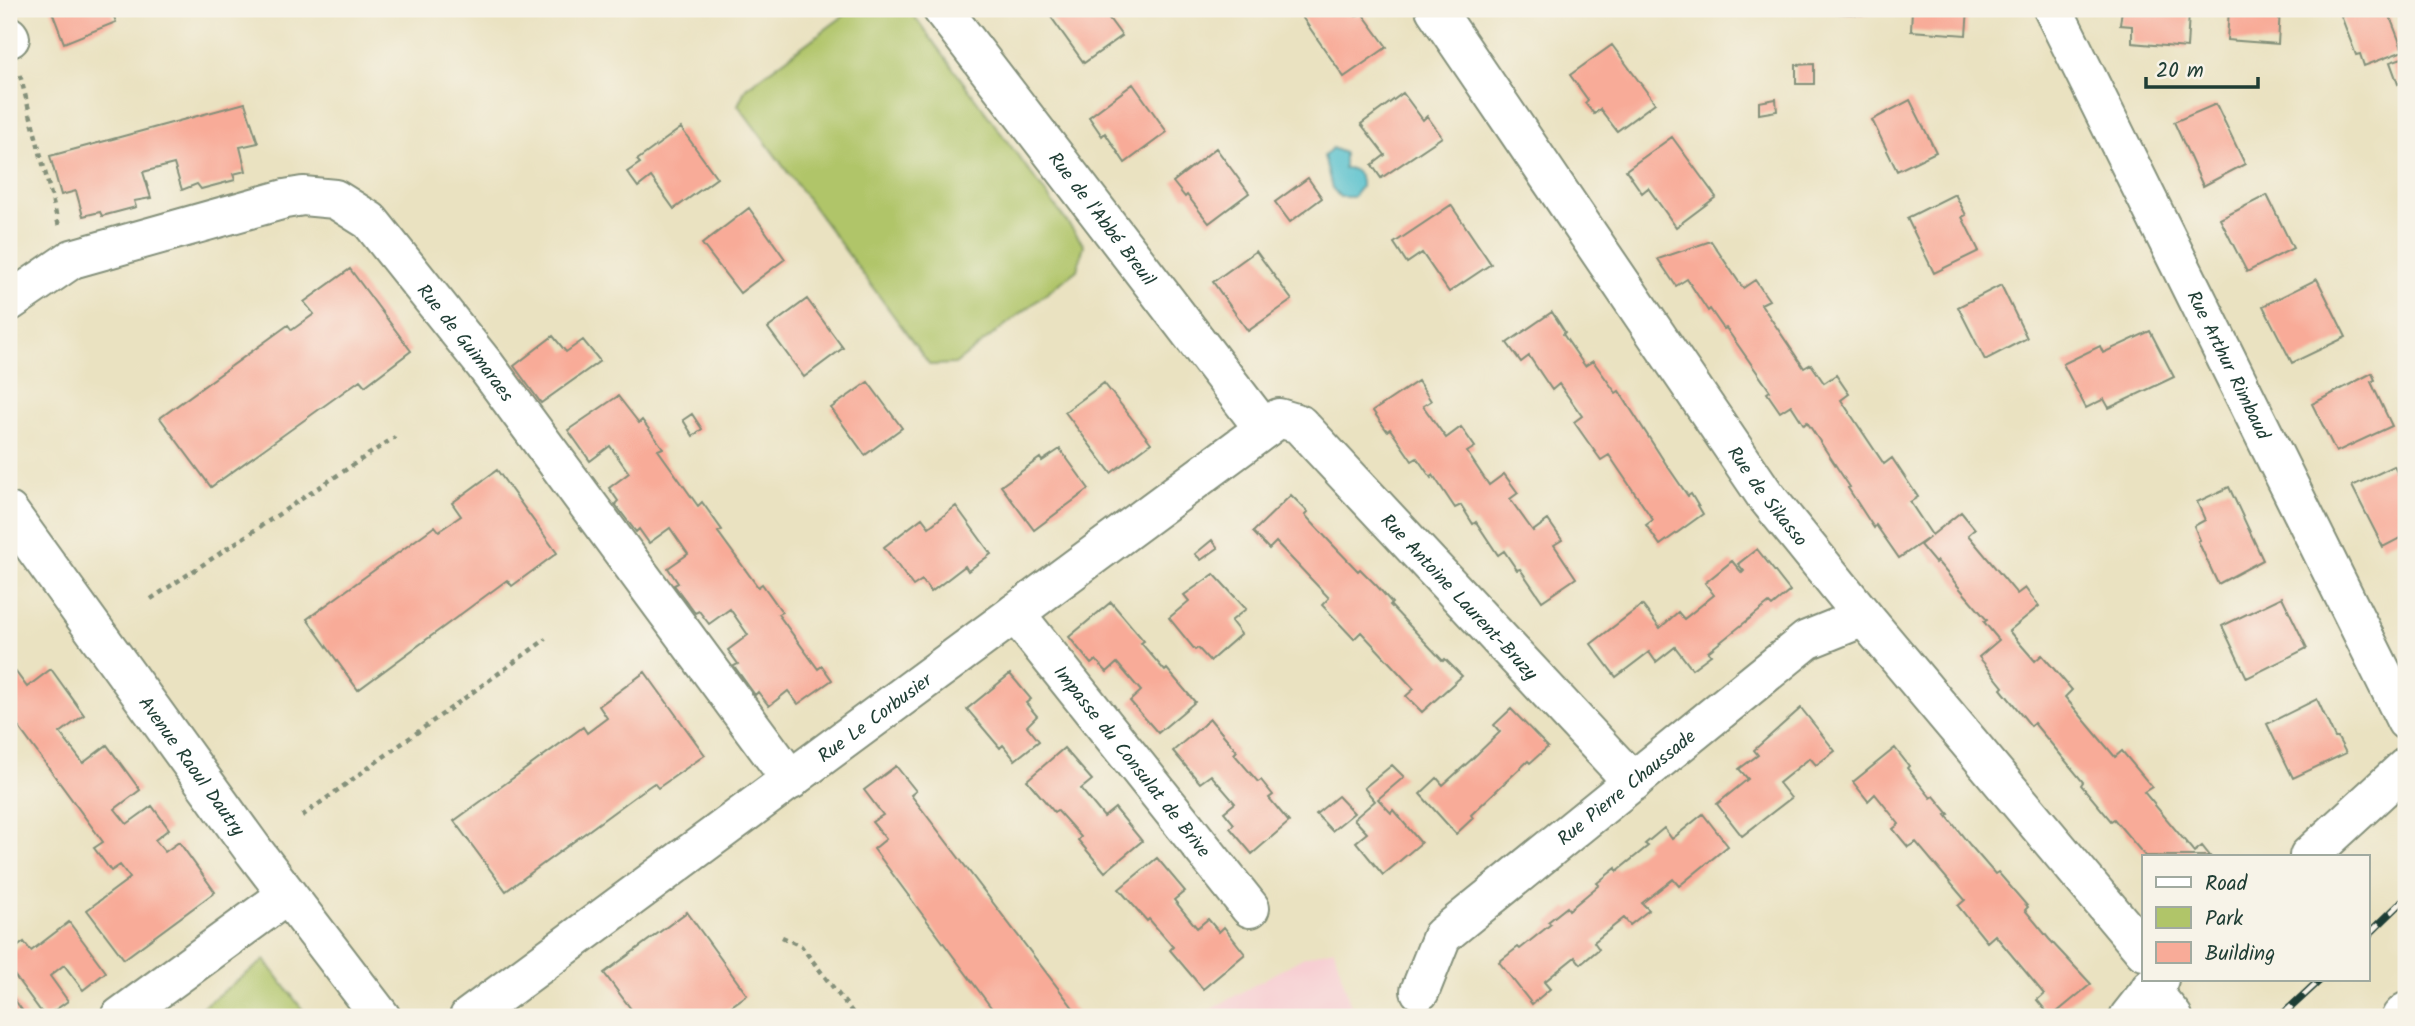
<svg xmlns="http://www.w3.org/2000/svg" width="2415" height="1026" font-family="Kalam,sans-serif">
	<style>
		.built { fill: #f7cfd3 }
		.green { fill: #b0c569; stroke: #68814e; stroke-width: 2 }
		.water { fill: #53bfcc; stroke: #397e80; stroke-width: 2 }
		.building { fill: #f8ab98 }
		.lines { fill: none; stroke-linecap: round; stroke-linejoin: round }
		.minor-casing { stroke: #84907a; stroke-width: 42 }
		.path { stroke: #84907a; stroke-width: 4.5; stroke-dasharray: 5 5; stroke-linecap: butt }
		.minor { stroke: #fff; stroke-width: 38 }
		.rail-casing { stroke: #1f3d34; stroke-width: 8 }
		.rail { stroke: #f7f3e8; stroke-width: 5; stroke-dasharray: 16; stroke-linecap: butt }
		.labels { text-anchor: middle; stroke-width: 6; stroke-linejoin: round; paint-order: stroke }
		.street-label { font-size: 19px; fill: #1f3d34; stroke: #f7f3e8 }
	</style>
	<rect width="100%" height="100%" fill="#f7f3e8"/>
	<filter id="ink" filterUnits="userSpaceOnUse"><feTurbulence type="fractalNoise" baseFrequency=".0143" numOctaves="2"/><feDisplacementMap in="SourceGraphic" scale="14" xChannelSelector="R" yChannelSelector="G"/><feConvolveMatrix kernelMatrix="1 2 1 2 8 2 1 2 1" color-interpolation-filters="sRGB"/></filter>
	<filter id="wash" filterUnits="userSpaceOnUse"><feTurbulence type="fractalNoise" baseFrequency=".00686" numOctaves="4" result="noise"/><feDisplacementMap in="SourceGraphic" scale="28" xChannelSelector="R" yChannelSelector="G"/><feGaussianBlur stdDeviation="1.57" result="paint"/><feColorMatrix in="noise" values="0 0 0 0 0 0 0 0 0 0 0 0 0 0 0 0 0 1.4 0 .05"/><feComposite in="paint" operator="in"/></filter>
	<g filter="url(#wash)">
		<rect width="100%" height="100%" fill="#eae2c1"/>
		<path class="built" d="M1334,949L1354,1017H1197L1304,957Z"/>
		<path class="green" d="M853,9H909L1084,245L1077,270L955,364L930,365L738,105L746,88Z
			M265,960L308,1017H189Z"/>
		<path class="water" d="M1332,148L1344,153V168C1356,168 1362,176 1361,187L1353,197H1340L1332,188L1324,156Z"/>
		<g id="blocks">
			<path class="building" d="M51,9H111L116,22L64,43Z
				M1063,9H1102L1122,36L1084,63L1051,17Z
				M1307,9H1350L1356,16L1362,13L1387,47L1344,77L1300,14Z
				M1819,9H1870V15L1819,12Z
				M1912,9H1968L1966,35L1911,31Z
				M2122,9H2174L2173,12L2189,13L2187,48L2132,43V26L2120,25Z
				M2229,9H2280L2278,44L2227,40Z
				M2350,9H2387L2402,48L2406,46V59L2403,51L2364,66L2360,54L2356,55L2340,13Z
				M1612,45L1655,103L1617,131L1600,109L1594,114L1585,103L1588,100L1570,75Z
				M2402,58L2406,69V80L2398,84L2390,62Z
				M1814,64V84H1796V65Z
				M1133,84L1167,132L1125,163L1105,133L1102,136L1089,117Z
				M1403,93L1423,120L1427,116L1442,137L1381,178L1372,165L1385,155L1361,124Z
				M1776,99L1777,111L1759,114V102Z
				M1910,100L1936,152L1897,171L1872,120Z
				M245,103L258,143L240,147L246,171L233,174L235,180L201,189L197,184L182,190L174,164L143,172L151,198L134,201L136,207L102,216L100,212L83,216L76,191L61,195L50,156Z
				M2216,104L2245,164L2203,186L2174,122Z
				M681,128L717,178L674,209L651,177L638,187L627,172L640,163L637,160Z
				M1672,137L1716,197L1676,227L1648,188L1642,193L1626,170Z
				M1216,148L1249,193L1209,223L1187,195L1185,197L1173,182Z
				M1308,178L1322,198L1290,222L1275,202Z
				M1955,194L1966,215L1962,217L1979,251L1934,273L1907,218Z
				M2267,195L2293,248L2247,272L2220,219Z
				M1451,205L1491,264L1449,292L1422,253L1407,263L1394,243Z
				M749,208L785,259L740,293L702,244Z
				M1711,241L1743,288L1755,280L1769,300L1761,304L1804,368L1811,364L1824,383L1836,375L1849,394L1841,400L1884,464L1892,458L1918,497L1910,502L1932,535L1961,512L1975,529L1968,535L2017,594L2025,588L2039,606L2009,631L2035,661L2042,655L2072,690L2065,697L2115,757L2122,751L2152,787L2144,792L2194,852L2202,846L2210,856H2145L2114,819L2111,821L2081,785L2083,782L2059,753L2034,723L2031,726L2001,689L2003,687L1979,657L1999,640L1984,622L1987,620L1962,591L1937,561L1935,563L1920,545L1930,537L1899,558L1876,525L1874,528L1848,488L1850,487L1807,422L1804,425L1791,405L1780,412L1767,393L1770,391L1726,328L1724,329L1710,309L1708,311L1687,279L1676,286L1658,259Z
				M1256,251L1292,300L1248,331L1213,282Z
				M350,269L411,351L365,386L360,380L211,487L160,418L288,325L292,330L314,314L304,302Z
				M2317,279L2346,337L2292,363L2263,306Z
				M2001,285L2027,338L1985,360L1958,307Z
				M807,299L843,348L804,377L768,328Z
				M1552,312L1565,332L1563,334L1585,366L1593,361L1616,393L1619,391L1666,464L1688,496L1691,494L1703,514L1660,545L1646,525L1653,520L1609,455L1601,460L1588,442L1574,422L1582,416L1559,384L1552,390L1529,356L1521,362L1507,343Z
				M2150,331L2174,377L2109,408L2104,399L2086,408L2063,364L2100,346L2103,353Z
				M553,336L566,352L583,340L600,361L541,403L514,366Z
				M2372,373L2375,380L2371,382L2392,426L2336,452L2312,404Z
				M1418,381L1431,401L1423,406L1446,438L1461,427L1475,447L1467,452L1489,485L1504,474L1518,493L1510,499L1533,531L1548,520L1562,540L1554,545L1576,578L1542,601L1520,569L1517,570L1504,551L1498,555L1476,522L1473,524L1461,505L1455,508L1433,475L1431,478L1417,458L1412,461L1390,429L1387,431L1373,411Z
				M868,382L902,428L865,455L831,408Z
				M1104,383L1151,443L1111,473L1065,412Z
				M618,396L639,423L642,420L663,448L658,450L698,506L702,502L722,530L718,532L758,587L762,584L782,612L778,614L818,669L822,666L832,680L798,704L788,691L769,706L758,692L755,695L734,666L738,664L728,650L748,635L730,609L709,624L699,611L695,613L674,585L678,583L668,568L688,554L670,528L649,543L639,529L636,532L615,504L618,501L609,488L629,473L610,446L590,461L568,430Z
				M692,414L702,429L693,436L683,420Z
				M1060,449L1089,489L1034,530L1001,486L1040,458L1042,461Z
				M2394,466L2406,491V535L2383,547L2352,486Z
				M497,470L557,553L512,586L507,580L358,690L307,619L435,526L439,531L461,516L452,503Z
				M2229,487L2263,560L2218,584L2198,541L2200,540L2194,526L2205,520L2197,502Z
				M1291,495L1308,512L1305,515L1331,543L1358,571L1360,569L1377,586L1392,603L1390,605L1443,661L1445,659L1462,676L1422,712L1406,696L1414,689L1361,632L1354,639L1322,605L1329,598L1276,542L1269,549L1253,532Z
				M956,506L991,554L968,571L965,566L931,592L922,580L913,586L884,547L922,518L929,527Z
				M1212,540L1218,548L1201,560L1195,554Z
				M1757,549L1790,591L1772,606L1769,603L1708,652L1711,655L1692,669L1675,647L1656,662L1649,652L1616,677L1591,644L1642,605L1660,628L1678,612L1684,619L1714,595L1705,583L1732,561L1742,573L1744,571L1738,564Z
				M1214,574L1246,609L1231,621L1241,634L1210,661L1198,648L1195,650L1169,618L1189,601L1184,595Z
				M2282,597L2307,648L2247,678L2222,626Z
				M1111,602L1144,641L1141,643L1165,671L1167,669L1195,702L1158,733L1130,701L1141,691L1117,663L1107,672L1096,660L1091,664L1069,637Z
				M51,669L84,715L60,733L83,763L107,745L140,790L115,809L127,824L152,806L169,829L155,840L165,852L179,842L215,892L124,959L87,910L130,878L120,865L111,871L94,848L103,842L9,714V676L15,671L27,687Z
				M645,672L705,755L658,788L654,783L644,790L506,891L454,821L583,727L587,733L607,718L599,706Z
				M1010,674L1031,699L1026,703L1037,716L1027,726L1039,741L1015,760L1003,745L1000,748L967,709Z
				M2317,699L2335,738H2338L2346,753L2293,778L2267,724Z
				M1801,708L1835,751L1816,765L1810,758L1779,783L1791,798L1742,836L1717,804L1748,779L1739,769L1758,755L1754,750Z
				M1511,709L1548,747L1530,763L1528,761L1499,788L1471,815L1473,818L1456,834L1420,794L1437,778L1443,785L1472,759L1500,732L1494,725Z
				M1210,719L1237,751L1234,754L1258,782L1261,780L1273,795L1269,798L1289,822L1252,854L1230,828L1234,824L1224,812L1235,803L1211,775L1200,783L1173,751Z
				M1064,748L1092,780L1081,789L1104,817L1115,808L1142,841L1105,872L1078,840L1081,837L1057,810L1054,812L1027,780Z
				M1895,748L1909,766L1907,768L1931,798L1934,796L1949,814L1946,815L1970,845L1995,874L1998,872L2028,907L2025,910L2049,939L2091,984L2051,1017L2037,1000L2044,994L1995,935L1987,942L1958,906L1965,900L1916,842L1908,847L1893,829L1899,824L1875,794L1868,801L1853,782Z
				M1392,765L1404,777L1378,799L1391,813L1393,810L1421,843L1383,875L1356,842L1367,833L1354,819L1375,801L1364,788Z
				M896,766L916,791L911,795L1080,1017H984L993,1010L874,849L886,839L872,822L883,815L864,790Z
				M1338,796L1354,813L1332,831L1316,814Z
				M1703,814L1728,846L1679,886L1673,879L1642,903L1649,910L1630,925L1624,918L1594,942L1599,949L1581,964L1575,957L1544,982L1550,989L1532,1004L1499,962L1518,947L1520,949L1551,924L1548,922L1567,907L1569,910L1599,885L1597,883L1616,868L1617,871L1648,846L1645,844L1664,828L1672,839Z
				M1157,858L1185,891L1174,900L1197,928L1208,919L1219,932L1224,927L1245,954L1203,989L1170,950L1173,947L1149,919L1147,921L1119,889Z
				M687,912L747,995L716,1017H637L604,973Z
				M69,922L106,972L83,990L64,965L50,976L68,1001L45,1017L9,968V953L24,942L31,951Z
				M9,992L27,1017H9Z"/>
		</g>
	</g>
	<g filter="url(#ink)">
		<use href="#blocks" fill-opacity="0" stroke="#84907a" stroke-width="2"/>
		<g class="lines">
			<g class="minor-casing">
				<g id="minor">
					<path id="s1" d="M942,9L1264,429"/>
					<path id="s2" d="M1435,9L1765,495L1864,617L2144,951"/>
					<path id="s3" d="M2053,9L2406,721"/>
					<path d="M9,36L10,38"/>
					<path id="s4" d="M9,302L72,259L285,199L303,196L335,199L370,221L485,365L791,780"/>
					<path id="s5" d="M9,512L254,851L381,1017"/>
					<path id="s6" d="M1015,613L1250,908"/>
					<path d="M2309,856L2406,767"/>
					<path d="M2150,989L2173,1017"/>
					<path id="s7" d="M1420,991L1442,936L1807,640L1864,617"/>
					<path d="M120,1017L287,895"/>
					<path id="s8" d="M469,1017L1279,418L1299,424L1633,782"/>
					<path d="M2129,1017L2159,979"/>
					<path d="M2401,1017L2406,1012"/>
				</g>
			</g>
			<path class="path" d="M20,75L59,226
				M151,599L395,437
				M302,816L546,639
				M782,937L801,946L856,1017
				M315,1017V1012
				M924,1017H926"/>
			<use href="#minor" class="minor"/>
			<g class="rail-casing">
				<path id="rail" d="M2368,935L2406,898
					M2280,1017L2321,979"/>
			</g>
			<use href="#rail" class="rail"/>
		</g>
	</g>
	<g class="labels">
		<g class="street-label">
			<text dy="7" stroke="none"><textPath href="#s1" startOffset="264">Rue de l'Abbé Breuil</textPath></text>
			<text dy="7" stroke="none"><textPath href="#s4" startOffset="544">Rue de Guimaraes</textPath></text>
			<text dy="7" stroke="none"><textPath href="#s3" startOffset="397">Rue Arthur Rimbaud</textPath></text>
			<text dy="7" stroke="none"><textPath href="#s2" startOffset="590">Rue de Sikasso</textPath></text>
			<text dy="7" stroke="none"><textPath href="#s8" startOffset="1264">Rue Antoine Laurent-Bruzy</textPath></text>
			<text dy="7" stroke="none"><textPath href="#s8" startOffset="504">Rue Le Corbusier</textPath></text>
			<text dy="7" stroke="none"><textPath href="#s6" startOffset="189">Impasse du Consulat de Brive</textPath></text>
			<text dy="7" stroke="none"><textPath href="#s5" startOffset="313">Avenue Raoul Dautry</textPath></text>
			<text dy="7" stroke="none"><textPath href="#s7" startOffset="296">Rue Pierre Chaussade</textPath></text>
		</g>
	</g>
	<rect width="2415" height="1026" fill="none" stroke="#f7f3e8" stroke-width="35"/>
	<rect x="2142" y="855" width="228" height="126" fill="#f7f3e8" stroke="#a1aaa0" stroke-width="2"/>
	<rect x="2156" y="877" width="35" height="10" fill="#ffffff" stroke="#a1aaa0" stroke-width="2"/>
	<text x="2205" y="890" font-size="21" fill="#1f3d34">Road</text>
	<rect x="2156" y="907" width="35" height="21" fill="#b0c569" stroke="#a1aaa0" stroke-width="2"/>
	<text x="2205" y="925" font-size="21" fill="#1f3d34">Park</text>
	<rect x="2156" y="942" width="35" height="21" fill="#f8ab98" stroke="#a1aaa0" stroke-width="2"/>
	<text x="2205" y="960" font-size="21" fill="#1f3d34">Building</text>
	<path d="M2146 77v10h112v-10" fill="none" stroke="#1f3d34" stroke-width="3.5"/>
	<text x="2156" y="77" font-size="21" fill="#1f3d34" stroke="#f7f3e8" stroke-width="5" paint-order="stroke">20 m</text>
</svg>
